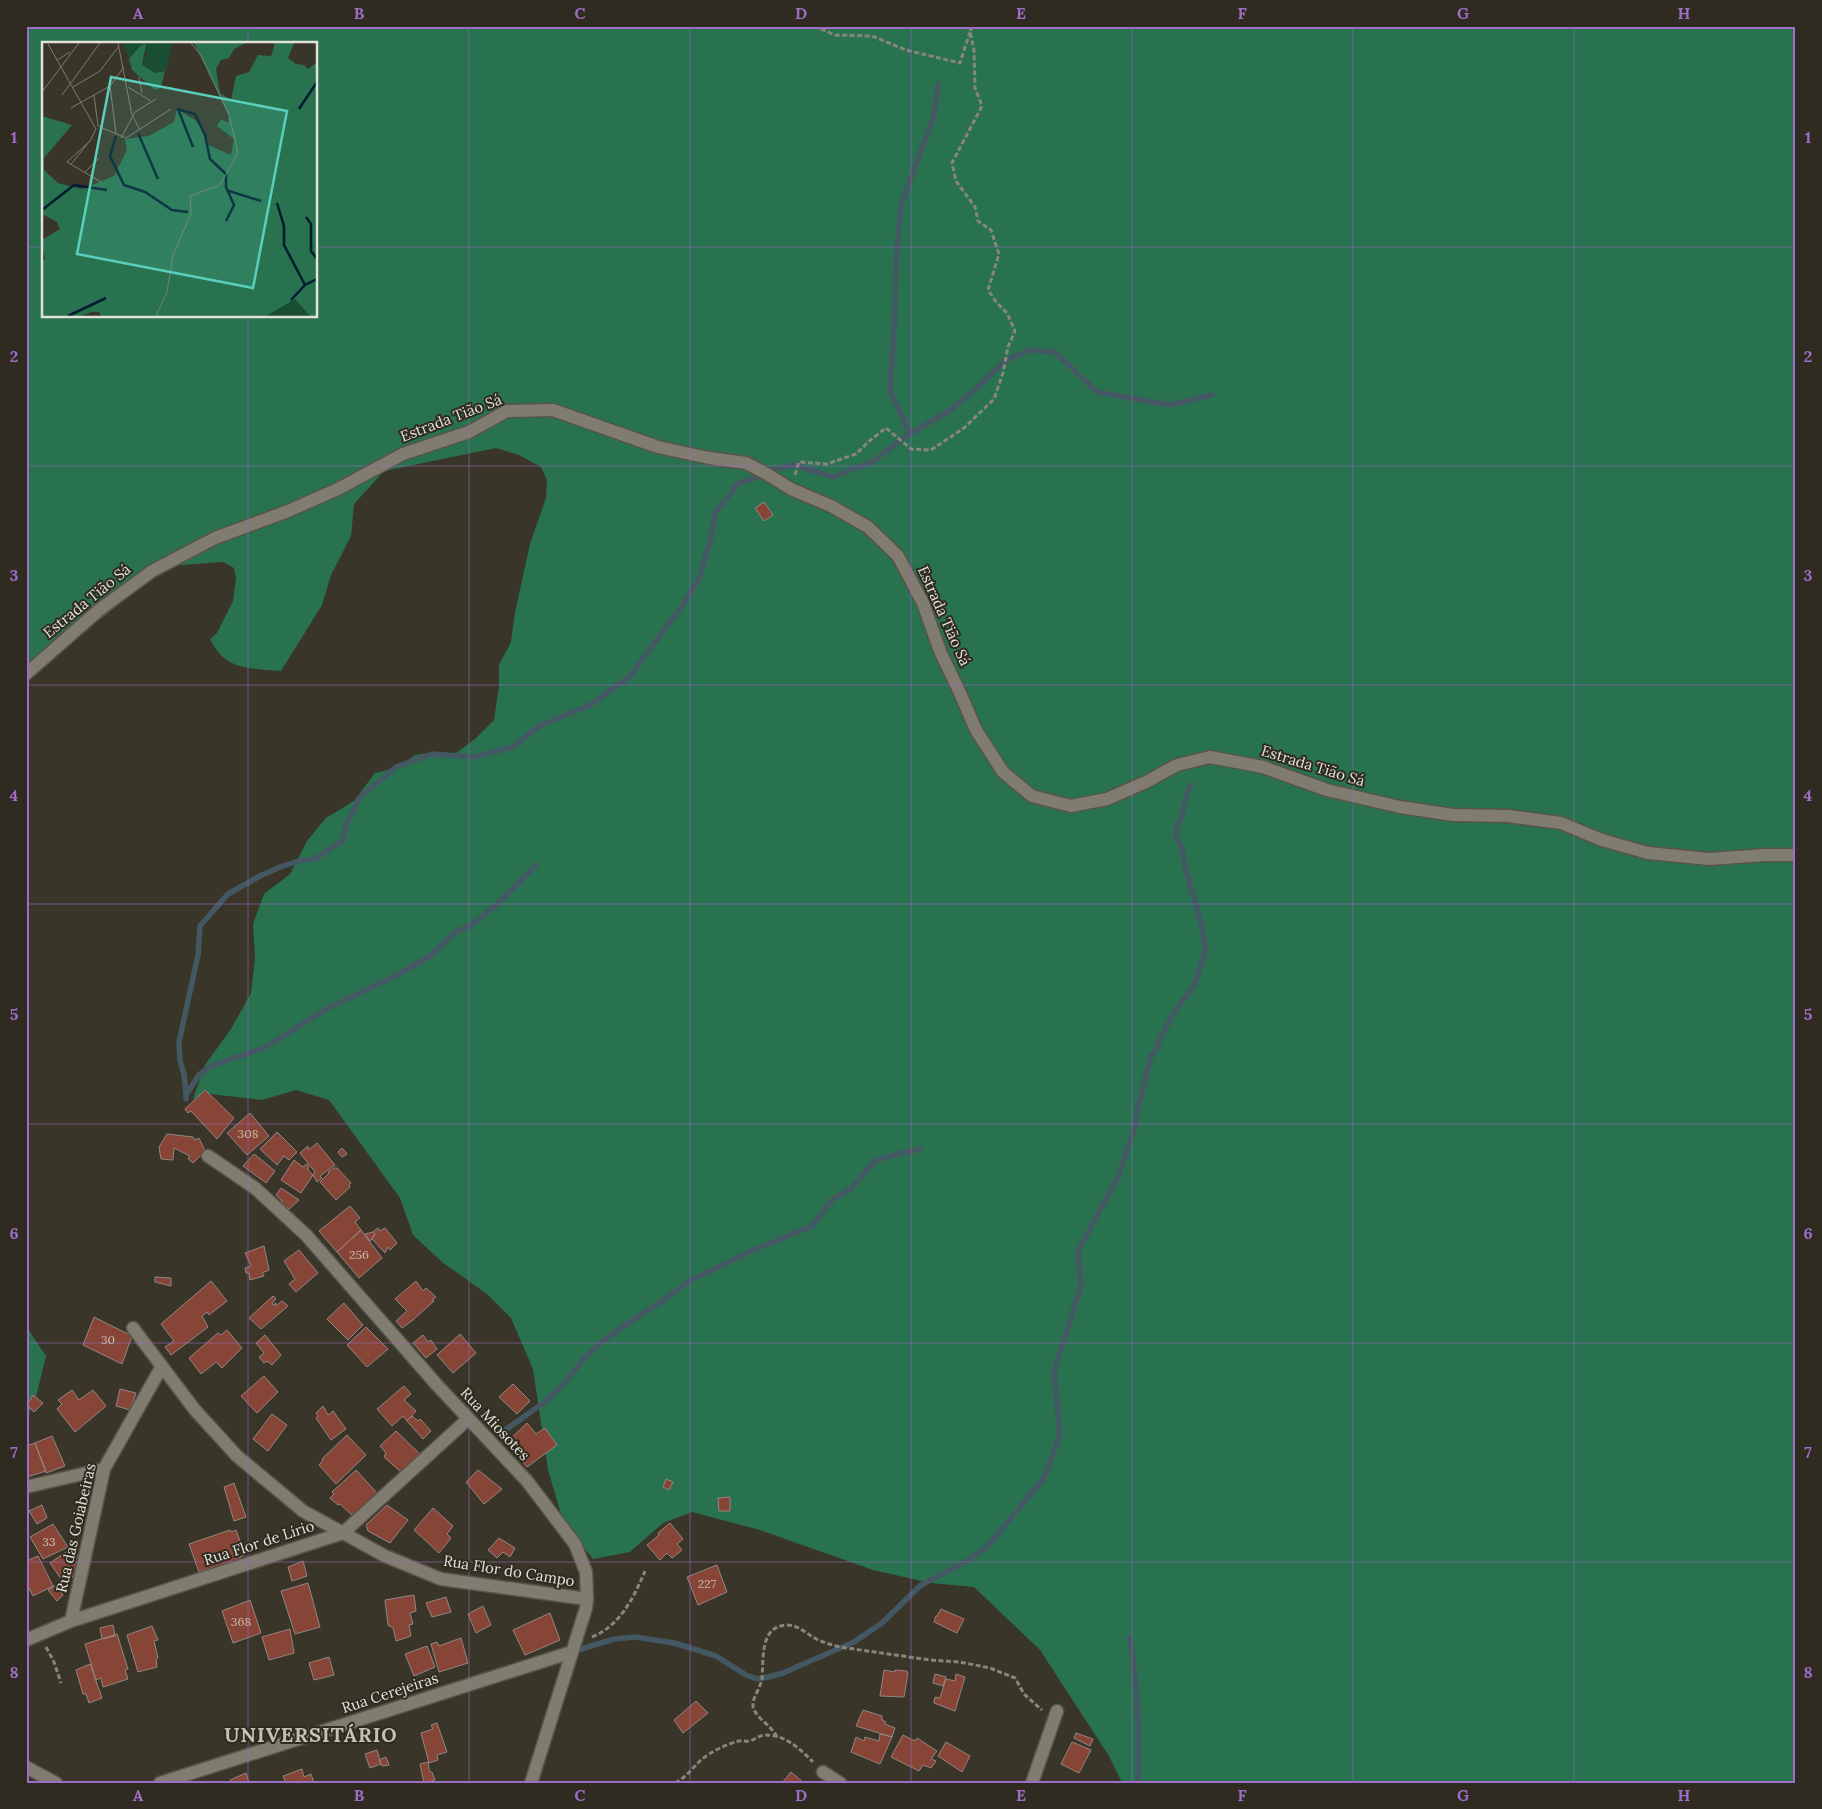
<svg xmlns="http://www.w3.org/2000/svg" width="1822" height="1809" font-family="Lora,serif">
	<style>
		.forest { fill: #29724f; fill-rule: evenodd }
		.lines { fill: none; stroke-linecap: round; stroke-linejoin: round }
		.stream { stroke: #445864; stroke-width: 5.5 }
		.building { fill: #864536; stroke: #958581 }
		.minor-casing { stroke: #57544a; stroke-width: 15 }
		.path { stroke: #88867b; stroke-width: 3; stroke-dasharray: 5 2.5; stroke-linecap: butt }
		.minor { stroke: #807c6f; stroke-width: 12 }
		.grid { fill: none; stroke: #9f6cc8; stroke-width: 1; stroke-opacity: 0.55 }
		.labels { text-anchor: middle; stroke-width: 4; stroke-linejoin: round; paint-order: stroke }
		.number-label { font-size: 12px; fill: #ccbbb1 }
		.street-label { font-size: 15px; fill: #e3e2da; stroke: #2f2b20 }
		.district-label { font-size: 20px; font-weight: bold; letter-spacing: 1px; fill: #c6c2b3; stroke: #2f2b20 }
		.inset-river { fill: none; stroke: #001d31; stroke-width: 2.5 }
		.inset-road { fill: none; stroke: #7d7b70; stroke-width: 1 }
		.view { fill: #5bcebc; fill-opacity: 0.15; stroke: #5bcebc; stroke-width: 2.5 }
		.inset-edge { fill: none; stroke: #e3e2da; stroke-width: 2.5 }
		.neatline { fill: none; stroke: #9f6cc8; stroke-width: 2 }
		.grid-label { font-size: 16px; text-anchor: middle; font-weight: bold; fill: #9f6cc8 }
	</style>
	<rect width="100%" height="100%" fill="#393629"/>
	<path class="forest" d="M26,26H1796V1783H1122L1109,1756L1040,1650L974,1587L931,1583L873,1570L760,1530L692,1512L663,1523L630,1552L593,1559L564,1524L548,1470L533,1369L511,1318L487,1294L442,1262L413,1235L400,1198L329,1100L296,1090L262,1100L210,1094L193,1099L205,1065L231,1029L251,993L255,958L253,924L264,894L290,874L307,841L326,818L354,801L375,773L397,768L415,755L437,752L455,754L476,738L494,720L499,686V665L511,642L515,612L530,544L546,498L547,480L541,467L519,455L496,448L384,471L354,504L351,536L331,575L322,605L281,671C250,668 225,671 210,639L217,633L233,601L236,578L234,568L223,562L166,566L102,618L87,627L26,677ZM44,44H316V316H44Z
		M26,1326L46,1356L34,1405L26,1416Z"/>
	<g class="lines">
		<path class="stream" d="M910,434L890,390L895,312L896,262L901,204L934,116L938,84
			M186,1095L184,1074L180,1061L179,1042L198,955L200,926L228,894L260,876L280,867L302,860L315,859L342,841L347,823L361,796L396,767L432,754L474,757L513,747L539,726L590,705L629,677L682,606L699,578L710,541L716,511L732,492L737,484L767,474L771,470L794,465L833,477L875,460L904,437L948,412L978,387L1005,361L1030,350L1055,352L1097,392L1170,405L1212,395
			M186,1099V1095L199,1075L211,1066L264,1048L328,1008L397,975L430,956L453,934L474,923L496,905L536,865
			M501,1433L542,1404L561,1387L584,1359L606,1338L675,1292L687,1282L751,1251L812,1226L833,1199L851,1189L875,1161L897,1154L921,1149
			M1130,1638C1138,1688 1140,1732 1138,1783
			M578,1650L614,1639L635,1637L674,1643L716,1656L746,1675L757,1679L768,1677L783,1673L854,1642L882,1623L921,1585L961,1564L987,1547L1044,1478L1060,1435L1054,1371L1081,1286L1078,1251L1118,1177L1136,1123L1137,1112L1151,1056L1156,1050L1160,1038L1178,1006L1186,997L1195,983L1204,955L1205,945L1201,923L1186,871L1182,849L1176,837L1177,825L1181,820L1187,793L1191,785"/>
	</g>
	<path class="building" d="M764,502L773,515L764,521L755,508Z
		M205,1090L234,1118L217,1139L191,1111L188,1113L185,1109Z
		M250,1113L269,1136L247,1155L227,1133Z
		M277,1132L297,1152L289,1160L284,1156L277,1165L260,1149Z
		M167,1134L193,1137L195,1140L199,1138L205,1151L193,1163L188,1159L190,1156L174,1148L173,1160L161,1159L159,1147Z
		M317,1143L335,1165L320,1176L322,1178L317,1182L313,1175L315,1172L300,1153L308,1146L309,1150Z
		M342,1148L347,1154L342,1157L338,1152Z
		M254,1154L275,1171L266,1183L243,1166Z
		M294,1160L303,1167L307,1164L309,1168L307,1169L313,1175L301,1193L281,1180Z
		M334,1168H337L351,1183L349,1185L350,1187L336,1200L320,1182L329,1173L328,1172Z
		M281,1188L299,1200L289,1209L281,1203L282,1201L276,1195Z
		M350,1206L360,1218L355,1222L361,1230L337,1252L319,1231Z
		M378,1228L380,1231L385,1228L397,1243L390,1250L388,1247L385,1253L372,1239L375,1234L373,1232Z
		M361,1230L382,1258L359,1278L337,1252Z
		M373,1232L375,1234L370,1241L365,1234Z
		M264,1246L269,1270L262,1273L264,1276L250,1280L249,1273H246L245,1268L251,1266L245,1253Z
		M299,1250L318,1273L296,1292L289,1284L295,1279L284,1261Z
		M155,1277L171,1278V1286L155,1282Z
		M211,1281L227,1301L209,1315L207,1312L202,1316L208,1327L171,1355L165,1347L174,1341L161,1324Z
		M416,1281L423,1291L426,1288L436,1297L432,1300L434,1301L413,1320L402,1328L396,1321L407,1311L395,1299Z
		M273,1296L276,1299L272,1303L273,1305L276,1303V1306L282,1301L288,1306L261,1329L249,1318Z
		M344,1303L363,1325L348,1340L327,1319Z
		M94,1317L132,1336L122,1364L83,1345Z
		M366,1327L388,1349L367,1367L347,1345Z
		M227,1330L242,1348L222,1368L216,1362L201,1374L189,1358L218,1333L221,1335Z
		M460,1334L476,1353L453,1373L437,1355Z
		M265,1335L281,1355L272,1365L267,1361L264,1363L259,1357L264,1353L256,1343Z
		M423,1335L428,1342L431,1340L437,1349L426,1358L413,1343Z
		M264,1376L278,1392L257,1413L241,1396Z
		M513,1384L530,1401L517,1414L499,1397Z
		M404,1386L411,1394L404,1400L416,1411L407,1421L403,1416L392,1426L377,1409Z
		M120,1389L136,1393L130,1410L116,1406Z
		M72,1390L79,1400L93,1390L106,1406L75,1432L57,1409L62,1404L58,1400Z
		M33,1395L43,1403L34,1412L27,1405Z
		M323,1406L328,1415L333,1411L346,1429L331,1440L316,1418L318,1416L316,1413Z
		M272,1414L287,1425L268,1451L253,1439Z
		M412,1416L418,1421L420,1419L431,1431L423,1439L407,1421Z
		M527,1423L536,1434L545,1428L557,1445L527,1467L507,1442Z
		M396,1431L422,1456L402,1473L384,1457L386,1453L380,1446Z
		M347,1435L366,1455L336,1484L319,1465L323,1460L322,1459Z
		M52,1436L65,1466L46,1473L35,1443Z
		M35,1443L46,1471L27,1477L26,1446Z
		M356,1470L378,1494L355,1516L352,1515L340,1504L338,1505L330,1498L334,1494L332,1492Z
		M478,1470L502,1489L484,1504L466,1482Z
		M666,1479L673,1482L669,1490L663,1487Z
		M234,1483L246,1517L234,1521L224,1487Z
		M730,1497V1511H719L718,1498Z
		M42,1505L47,1518L37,1524L29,1511Z
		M387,1505L408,1520L390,1543L368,1531L366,1525Z
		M433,1508L453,1526L447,1534L451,1538L439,1553L414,1530Z
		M670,1523L683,1539L677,1544L682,1550L672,1558L667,1553L660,1560L647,1545L659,1535L658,1533Z
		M53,1524L68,1547L43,1559L30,1537Z
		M230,1530L231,1532L236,1530L245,1555L240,1557V1559L199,1572L189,1544Z
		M499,1538L515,1548L510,1557L503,1552L497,1558L488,1550Z
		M69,1550L74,1556L75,1553L81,1559L76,1574L64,1583L50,1563Z
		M38,1556L53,1586L33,1596L26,1582V1561Z
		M303,1561L307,1576L292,1581L288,1567Z
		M717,1565L727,1592L698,1605L687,1577Z
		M308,1583L320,1627L295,1634L281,1591Z
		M56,1585L63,1595L57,1601L48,1590Z
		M414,1595L416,1611L410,1613L413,1624L409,1625L411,1636L396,1641L393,1628L388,1625L385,1600Z
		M446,1597L451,1612L432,1617L426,1603Z
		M250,1600L261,1633L233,1643L222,1611Z
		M483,1606L491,1625L476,1633L468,1614Z
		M941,1609L964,1619L957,1633L934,1622L936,1616H937Z
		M550,1613L560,1640L525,1655L513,1630Z
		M113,1625L115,1636L102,1639L100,1628Z
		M152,1626L158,1640L154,1641L158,1658L156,1659L157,1667L138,1672L127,1635Z
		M290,1629L294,1653L269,1660L262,1637Z
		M117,1634L128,1669L125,1670L128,1679L103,1687L101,1678L96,1680L85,1644Z
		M461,1638L468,1663L439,1672L431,1644L437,1642L439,1646Z
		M427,1646L435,1667L414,1676L405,1654Z
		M329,1657L334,1675L314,1680L309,1663Z
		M90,1664L102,1698L89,1703L86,1694H83L76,1670Z
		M884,1670L895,1672V1670L907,1671V1673H908L904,1697L880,1696Z
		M935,1674L946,1677L943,1686L933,1683Z
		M956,1674L965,1677L955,1711L934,1703L935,1697L940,1698L946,1679L955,1681Z
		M696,1701L708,1713L683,1733L674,1720Z
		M863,1710L882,1716V1720L886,1722L885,1724L895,1728L892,1737L856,1726Z
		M437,1723L447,1752L437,1755L438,1760L429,1763L421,1733L433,1729L431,1725Z
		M1076,1733L1093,1739L1090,1746L1074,1738Z
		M880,1734L892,1737L880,1764L851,1752L856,1737L864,1741L865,1737L879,1741Z
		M903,1735L915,1741L917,1738L937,1751L931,1759L936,1761L931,1768L923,1765L919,1771L891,1757Z
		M946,1742L970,1756L962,1772L938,1756Z
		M1072,1742L1091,1750L1079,1773L1061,1764Z
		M377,1750L381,1764L370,1768L365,1754Z
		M386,1757L389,1765L382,1766L379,1760Z
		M428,1762L429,1769L431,1773L432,1772L435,1780L424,1783L420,1764Z
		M302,1769L304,1777L311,1774L314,1783H286L283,1776Z
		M791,1772L804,1783H782Z
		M246,1773L249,1783H231L230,1780Z"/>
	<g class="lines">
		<g class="minor-casing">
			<path id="minor" d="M26,674L99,610L152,571L215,538L288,511L338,489L403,454L469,432L507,411L553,410L658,447L709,458L746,463L767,474L791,489L831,506L868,527L898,556L923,603L940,651L960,693L976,730L1003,772L1032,796L1071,806L1107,799L1146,782L1177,765L1210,757L1263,767L1327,790L1400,807L1453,815L1508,816L1561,823L1602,840L1648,853L1709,859L1765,855H1796
				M208,1156L255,1188L306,1235L437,1385L527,1481L575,1544L586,1572L587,1599L586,1608L531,1783
				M133,1328L195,1410L237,1456L303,1511L385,1556L441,1579L587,1599
				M26,1487L104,1469
				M71,1621L104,1469L162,1366
				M26,1640L71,1621L343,1533L468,1419
				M26,1767L56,1783
				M823,1772L840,1783
				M160,1783L572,1652
				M1032,1783L1057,1711"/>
		</g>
		<path class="path" d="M814,26L835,35L872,36L906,50L960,63L970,32
			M795,475L799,462L827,464L856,454L868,442L886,428L911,449L931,450L964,428L994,399L1003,373L1008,347L1015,331L1007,313L997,303L988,290L999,254L991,230L978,221L975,207L956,181L952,163L982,106L975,88L974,50L970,31L973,26
			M592,1637C620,1626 634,1597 645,1571
			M46,1647L54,1662L61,1683
			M777,1737C772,1726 755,1717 753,1707C752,1697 761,1688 762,1678C764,1660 759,1626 787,1625C799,1625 808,1635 818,1640C825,1643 832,1645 840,1647L930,1660L960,1662L990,1668L1015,1678L1024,1694L1042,1710
			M675,1783C687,1777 692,1768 701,1760C710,1752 727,1744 739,1741C743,1740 746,1742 750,1741C755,1739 759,1736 764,1735C785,1734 800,1749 813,1762"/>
		<use href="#minor" class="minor"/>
	</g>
	<path class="grid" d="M248,26V44M469,26V1783M690,26V1783M911,26V1783M1132,26V1783M1353,26V1783M1574,26V1783M26,247H44M316,247H1796M248,316V1783M26,466H1796M26,685H1796M26,904H1796M26,1124H1796M26,1343H1796M26,1562H1796"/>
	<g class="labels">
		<g class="number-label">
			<text x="248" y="1138">308</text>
			<text x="359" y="1259">256</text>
			<text x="108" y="1344">30</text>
			<text x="49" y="1546">33</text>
			<text x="707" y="1588">227</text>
			<text x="241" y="1626">368</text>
		</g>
		<g class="street-label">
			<text transform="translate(451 418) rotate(-21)" y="5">Estrada Tião Sá</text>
			<text transform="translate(87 601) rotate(-39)" y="5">Estrada Tião Sá</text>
			<text transform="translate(944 616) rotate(66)" y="5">Estrada Tião Sá</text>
			<text transform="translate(1313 766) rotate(17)" y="5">Estrada Tião Sá</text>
			<text transform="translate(495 1424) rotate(47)" y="5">Rua Miosotes</text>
			<text transform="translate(76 1528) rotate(-77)" y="5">Rua das Goiabeiras</text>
			<text transform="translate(259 1543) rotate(-18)" y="5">Rua Flor de Lírio</text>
			<text transform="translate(509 1571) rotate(9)" y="5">Rua Flor do Campo</text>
			<text transform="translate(390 1693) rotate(-18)" y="5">Rua Cerejeiras</text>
		</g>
		<g class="district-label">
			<text x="311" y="1742">UNIVERSITÁRIO</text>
		</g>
	</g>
	<g transform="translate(42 42)">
		<rect width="275" height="275" fill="#393629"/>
		<path d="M82,1H131L124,28L113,31L100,23L105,11L99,3L87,17ZM253,257L268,274H224L231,268Z" fill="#194d34"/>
		<path d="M152,1H204L192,7L187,16L179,18L174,27L178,51L189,58L194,34L207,30L216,13L229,14L233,1H252L246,16L254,22L262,23L266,27L275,20V274H268L253,257L224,274H59L57,270H49L39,274H0V219L3,218L0,198L18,187L15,180L0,172V74L30,83L2,116V128L16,141L40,147L72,134L85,108L83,97L107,94L132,80L135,67L153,78L163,91L166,103L189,113L192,97L175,84L179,77L186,81L187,74ZM104,2L100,23L113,31L123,29L119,45L113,48L90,28L87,17L99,3Z" fill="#29724f"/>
		<path class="inset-river" d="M135,67L153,72L163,93L168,117L184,132V145L192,163L184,179M136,67L151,105M257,67L275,40M96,91L116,137M74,94L68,114L82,143L103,150L130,168L146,170M187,149L219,159M235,161L242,184V203L263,243M0,168L32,143L65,148M264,175L269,182V209L275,217M249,258L263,243L275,237M26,274L64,256"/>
		<path class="inset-road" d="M76,1L90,73L98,88M6,2L54,87L48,99L25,120L59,140M15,18L28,10M97,35L100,51M68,44L74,92M31,45L58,29L77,4M86,45L109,59M0,50L37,1M20,53L58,1M52,53L56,84M29,66L68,44L82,25M56,84L84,96L129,67M79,96L93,70L114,57M29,122L47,100M43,130L57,116M114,274L125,250L131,213L149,172L148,154L178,143L196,111L187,73L160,15L149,1"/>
		<path class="view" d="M69,35L245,69L211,246L35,212Z"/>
		<rect width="275" height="275" class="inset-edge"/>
	</g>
	<rect width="1822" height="1809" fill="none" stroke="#2f2b20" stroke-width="55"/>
	<rect x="28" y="28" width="1766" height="1754" class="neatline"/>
	<g class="grid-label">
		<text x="138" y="19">A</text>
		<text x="359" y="19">B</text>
		<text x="580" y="19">C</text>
		<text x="801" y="19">D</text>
		<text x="1021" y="19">E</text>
		<text x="1242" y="19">F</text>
		<text x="1463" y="19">G</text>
		<text x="1684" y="19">H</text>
		<text x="14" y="143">1</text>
		<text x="1808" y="143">1</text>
		<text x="14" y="362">2</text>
		<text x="1808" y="362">2</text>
		<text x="14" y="581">3</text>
		<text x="1808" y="581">3</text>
		<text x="14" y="801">4</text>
		<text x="1808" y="801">4</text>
		<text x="14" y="1020">5</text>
		<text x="1808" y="1020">5</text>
		<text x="14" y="1239">6</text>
		<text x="1808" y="1239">6</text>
		<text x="14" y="1458">7</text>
		<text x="1808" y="1458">7</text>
		<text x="14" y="1678">8</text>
		<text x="1808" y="1678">8</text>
		<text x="138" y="1801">A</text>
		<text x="359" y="1801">B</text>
		<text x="580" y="1801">C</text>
		<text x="801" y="1801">D</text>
		<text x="1021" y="1801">E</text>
		<text x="1242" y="1801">F</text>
		<text x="1463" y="1801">G</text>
		<text x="1684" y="1801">H</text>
	</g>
</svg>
